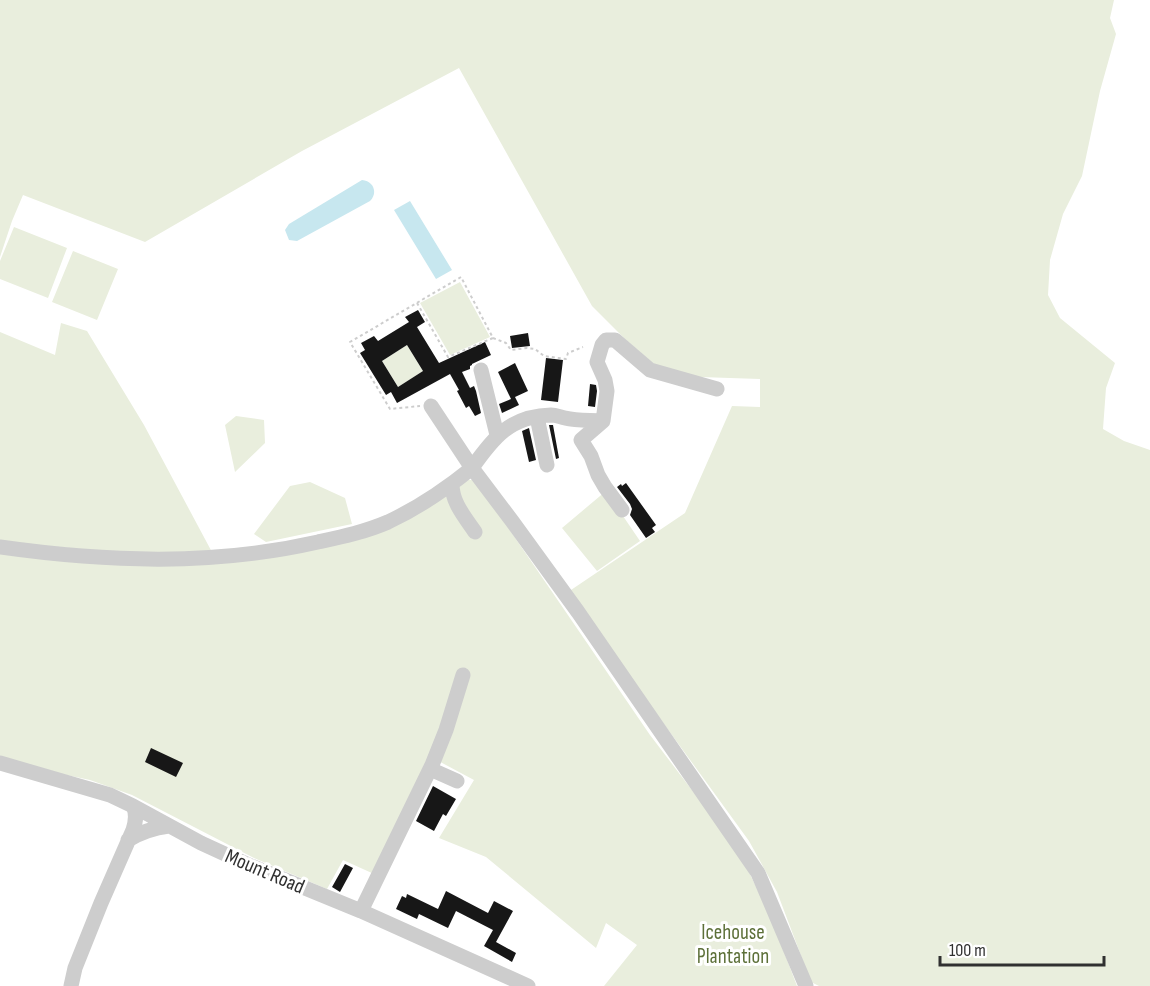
<svg xmlns="http://www.w3.org/2000/svg" width="1150" height="986" font-family="'Sofia Sans Condensed',sans-serif">
	<style>
		.green { fill: #e9eedd }
		.water { fill: #c7e7ef }
		.building { fill: #171717; fill-rule: evenodd }
		.lines { fill: none; stroke-linecap: round; stroke-linejoin: round }
		.path { stroke: #cdcdcd; stroke-width: 2; stroke-dasharray: 3 3; stroke-linecap: butt }
		.minor { stroke: #cdcdcd; stroke-width: 15 }
		.labels { text-anchor: middle; stroke-width: 6; stroke-linejoin: round; paint-order: stroke }
		.street-label { font-size: 21px; fill: #303030; stroke: #fff }
		.park-label { font-size: 21px; fill: #5d7039; stroke: #fff }
	</style>
	<rect width="100%" height="100%" fill="#fff"/>
	<path class="green" d="M0,0H1114L1110,18L1116,34L1100,91L1082,176L1063,214L1050,260L1048,295L1060,318L1115,363L1106,388L1103,429L1124,441L1150,450V986H819L811,982L777,892L749,841L568,592L685,513L732,406L760,407V379L700,377L655,365L625,339L592,306L459,68L302,151L145,242L23,195L12,221L0,257Z
		M14,227L67,248L48,298L0,279V261Z
		M73,251L118,269L97,320L52,302Z
		M460,282L490,337L450,355L420,303Z
		M61,323L87,331L144,425L213,554L152,555L0,542V332L55,355Z
		M407,345L423,371L398,387L382,361Z
		M236,416L264,420L265,443L235,472L225,425Z
		M468,480H473L479,485L650,735L736,848C761,892 779,939 797,986H604L637,945L606,923L596,948L486,857L439,838L474,780L431,757L374,874L343,860L327,889L254,858L132,795L90,780L57,773L0,757V551L100,562L356,536Z
		M310,482L345,498L352,524L266,542L254,534L290,486Z
		M606,491L640,541L597,571L562,528Z"/>
	<path class="water" d="M362,180C374,181 378,193 370,201L297,241L289,240L285,230L289,224Z
		M410,201L452,270L436,279L394,210Z"/>
	<path class="building" d="M418,310L425,322L417,327L439,363L485,342L491,355L472,364V365L470,366V369L462,372L470,388L474,386L476,391L481,413L475,416L469,406L466,408L457,391L459,390L450,374L397,403L391,392L386,395L360,353L365,350L361,343L374,336L378,341L409,322L405,317ZM407,345L423,371L398,387L382,361Z
		M528,333L530,346L512,348L510,336Z
		M546,358L563,360L558,402L541,400Z
		M515,363L528,391L515,397L519,405L502,413L499,404L511,399L498,372Z
		M590,384L596,385L597,391L595,407L588,406Z
		M549,425H553L559,458L556,459Z
		M529,428L536,460L529,462L522,431Z
		M626,483L656,525L652,528L655,532L646,538L630,515L632,509L630,504L617,487L621,484L622,486Z
		M151,748L183,763L176,777L145,762Z
		M433,786L456,799L446,816L443,814L434,831L416,821Z
		M345,864L353,868L340,892L332,887Z
		M446,891L488,913L494,901L513,911L496,942L516,953L512,962L484,946L493,930L456,911L448,928L419,914L417,919L396,909L402,896L406,898L407,894L438,909Z"/>
	<g class="lines">
		<path class="path" d="M417,303L448,357L493,338L461,277L350,342L390,409L420,406
			M493,338L506,343L511,350L527,348L535,349L544,356L566,359L568,353L583,347"/>
		<path class="minor" d="M481,370L497,435
			M537,417L547,465
			M603,421C590,420 577,421 565,418C560,417 556,415 551,415C510,416 493,438 472,468L512,521L578,612L758,873L806,986
			M452,484C452,503 465,517 475,532
			M622,510L605,487L598,475L591,456L581,440L603,421L607,391L605,380L597,362L602,345L606,340H615L650,370L717,389
			M0,547C106,562 213,566 318,542C341,537 365,532 388,522C418,508 446,489 472,468L431,406
			M0,763L110,795L133,806L201,843L251,866L361,911L528,986
			M430,769L457,781
			M128,840C141,832 153,828 169,826
			M361,911L432,765L446,730L463,675
			M71,986L75,968L101,903L133,830C136,821 137,814 133,806"/>
	</g>
	<g class="labels">
		<g class="street-label">
			<text transform="translate(265 871) rotate(23)" y="7">Mount Road</text>
		</g>
		<g class="park-label">
			<text x="733" y="939">Icehouse<tspan x="733" dy="24">Plantation</tspan></text>
		</g>
	</g>
	<path d="M940 956v9h164v-9" fill="none" stroke="#303030" stroke-width="3"/>
	<text x="949" y="956" font-size="18" fill="#303030" stroke="#ffffff" stroke-width="4.5" paint-order="stroke">100 m</text>
</svg>
